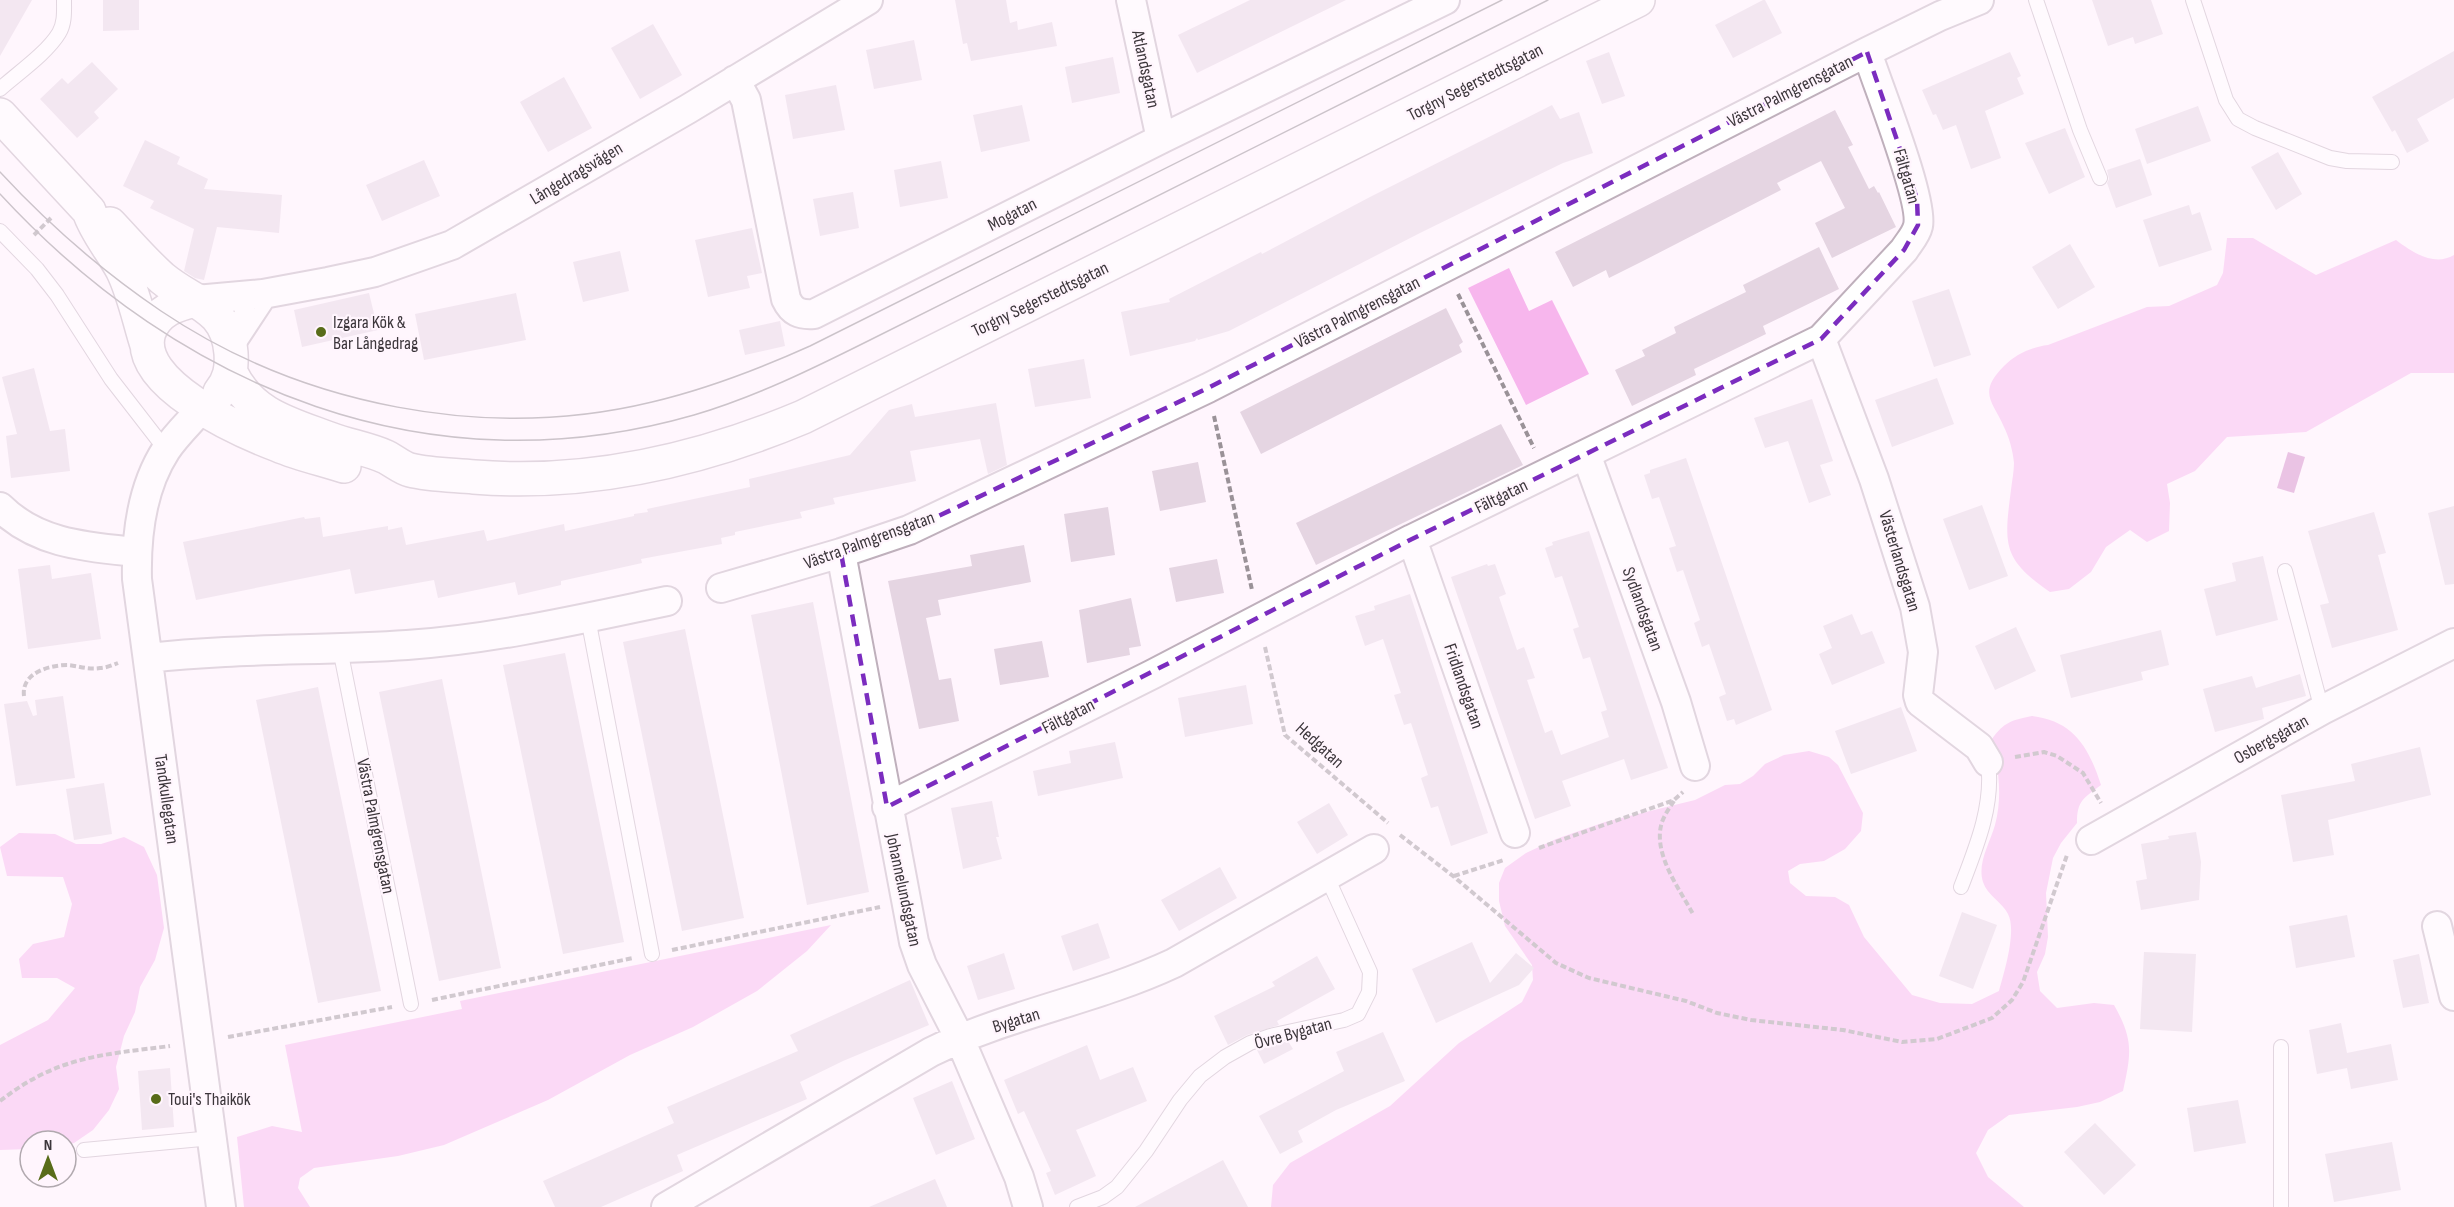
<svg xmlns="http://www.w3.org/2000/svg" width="2454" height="1207" font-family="'Sofia Sans Condensed',sans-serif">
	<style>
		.green { fill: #f7b6ed }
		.water { fill: #d186c6 }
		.building { fill: #e5d5e2 }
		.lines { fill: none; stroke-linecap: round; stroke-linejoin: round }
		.service-casing { stroke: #bfb0bc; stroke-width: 16 }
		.minor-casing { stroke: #bfb0bc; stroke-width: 32 }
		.tertiary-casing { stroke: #bfb0bc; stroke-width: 36 }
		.path { stroke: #9a9298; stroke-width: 4; stroke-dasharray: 6 3; stroke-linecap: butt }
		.service { stroke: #fff; stroke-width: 14 }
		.minor { stroke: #fff; stroke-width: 28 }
		.tertiary { stroke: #fff; stroke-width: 33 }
		.tram { stroke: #8e878d; stroke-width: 1.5 }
		.marked { fill: none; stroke: #7b2cbf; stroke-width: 4.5; stroke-dasharray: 12 8; stroke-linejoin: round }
		.poi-dot { fill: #586c19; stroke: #fff5fd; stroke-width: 2 }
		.labels { text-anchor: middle; stroke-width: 4.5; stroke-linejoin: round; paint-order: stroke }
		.street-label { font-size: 18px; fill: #3c363b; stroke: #fff5fd }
		.poi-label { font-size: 18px; fill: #3c363b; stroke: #fff5fd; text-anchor: start }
	</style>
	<rect width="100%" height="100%" fill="#fff5fd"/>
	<path class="green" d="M2227,238H2253L2316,275L2396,240C2412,252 2434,267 2454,255V373H2411L2306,432L2227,437L2195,471L2167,484L2170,503L2169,531L2147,542L2130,530L2106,547L2091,572L2069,589L2050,592C2002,559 2004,544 2011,490C2012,481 2014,471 2014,463C2013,451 2009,437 2004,427C1993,401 1977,393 2004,366C2016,354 2032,347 2048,345L2147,307L2169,306L2217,285L2223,273Z
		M1509,268L1529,311L1552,300L1589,374L1526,405L1468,288Z
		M2032,716C2074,721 2089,748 2101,785C2084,798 2077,800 2077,823L2061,843L2053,858L2046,893L2048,937L2045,954L2037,972L2040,991L2057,1008L2094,1003L2114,1005C2134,1040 2131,1054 2123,1091L2100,1102L2077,1107L2009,1115L1988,1130L1976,1153L1988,1177L2024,1207H1271L1273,1185L1290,1163L1390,1106L1459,1043L1522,1002L1533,980L1532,965L1505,926L1499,901V883L1505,868L1526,853L1556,839L1605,822L1695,800L1725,785L1740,784L1753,776L1765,764L1784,755L1809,751L1829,757L1838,765L1863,813L1861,831L1845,849L1824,861L1800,864L1788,871L1790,883L1806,896L1835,897L1849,905L1864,937L1912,995L1940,1003L1972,1004L1999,991C2004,973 2017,931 2008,914C2003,903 1987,895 1983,882C1977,863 1990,843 1995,825C2003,794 1998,769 1992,739C2004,722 2012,720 2032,716Z
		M19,833L55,834L76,844H101L124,837L144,847L157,875L164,928L155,960L140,987L135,1012L124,1036L116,1067L119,1089L109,1110L93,1130L74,1143L66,1145V1141H30V1149L0,1150V1045L48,1020L75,988L57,978H22L19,959L33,944L64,937L72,904L63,877L7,876L0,847Z
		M831,925L807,951L757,991L693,1027L630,1055L548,1100L444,1145L398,1156L314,1168L300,1178L298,1188L310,1207H244L237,1137L272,1126L302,1132L285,1045L462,1009L460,1001Z"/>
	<path class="water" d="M2288,452L2305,457L2294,493L2277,488Z"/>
	<path class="building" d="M0,0H32L0,56Z
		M103,0H139V30L103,31Z
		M955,0H1006L1010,23L1017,21L1018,30L1052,22L1057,46L971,61L967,43L963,44Z
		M1250,0H1346L1197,73L1178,35Z
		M1763,0H1765L1782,33L1733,58L1715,25Z
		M2092,0H2151L2163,34L2135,44L2133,37L2108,46Z
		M653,24L682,75L640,99L611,48Z
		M914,40L922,80L874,89L866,50Z
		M2454,51V98L2417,119L2429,141L2407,153L2395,130L2392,132L2372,97Z
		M1609,52L1625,96L1602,104L1586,61Z
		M2010,52L2021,76L2017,78L2024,94L1985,111L2001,158L1971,169L1956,125L1943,130L1936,114L1933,115L1922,90Z
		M1113,57L1120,93L1072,103L1065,67Z
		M92,62L118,89L94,112L99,118L77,138L40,99L62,78L68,84Z
		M564,77L592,128L548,152L520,102Z
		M836,85L845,130L793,139L785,95Z
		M1022,105L1030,141L981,152L973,115Z
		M1552,105L1560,119L1579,112L1593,153L1563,163L1420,233L1229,331L1198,340L1197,338L1195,341L1130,356L1121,312L1170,302L1169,299L1261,252L1262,254L1370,197Z
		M2198,106L2211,141L2147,164L2135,129Z
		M1835,110L1853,145L1848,147L1869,189L1874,186L1878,193L1879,192L1896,227L1832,258L1815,223L1845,208L1821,161L1777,183L1781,190L1643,261L1609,278L1606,270L1573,287L1555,252Z
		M2065,128L2085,177L2049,194L2025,143Z
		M145,140L180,157L177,164L208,179L204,189L282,195L279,233L217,227L204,280L195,278L184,271L194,229L150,208L154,201L123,186Z
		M2278,152L2302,194L2276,210L2251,167Z
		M2140,159L2152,195L2116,208L2107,183L2109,179L2107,170Z
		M424,160L440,196L382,221L366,185Z
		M941,161L948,198L900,207L894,170Z
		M853,192L859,228L820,236L813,199Z
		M2189,205L2192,215L2200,212L2212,250L2159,267L2143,220Z
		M752,228L762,273L747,276L750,288L708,297L695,240Z
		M2070,244L2095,287L2058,309L2032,267Z
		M1819,247L1839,289L1763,326L1766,334L1694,369L1696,375L1632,406L1615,370L1645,356L1642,350L1676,333L1674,327L1746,292L1743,285Z
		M620,251L629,291L583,302L573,262Z
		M1949,289L1971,355L1934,367L1912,301Z
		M369,293L378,330L302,347L294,310Z
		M516,293L526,340L424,360L415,314Z
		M1446,308L1463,342L1459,345L1462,352L1261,454L1240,412Z
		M780,321L785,346L745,355L739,330Z
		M1084,359L1091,398L1035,407L1028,369Z
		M34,368L50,431L65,429L70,471L11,478L6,436L17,434L2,377Z
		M1937,378L1954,424L1892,447L1875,400Z
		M1812,399L1833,461L1820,465L1831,495L1809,503L1788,441L1765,448L1754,418Z
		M996,403L1007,465L988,474L980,439L910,451L916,481L833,498L835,504L800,512L802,518L735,532V535L721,538L722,544L641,559L642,563L561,581V585L518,595L515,582L438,598L434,580L355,594L350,569L196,600L183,542L304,517L305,519L320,517L323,537L388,526V530L402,527L406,545L484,530L487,541L564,524L565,531L634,516V514L648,512L647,509L750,487L749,479L850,455L889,410L912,404L915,417Z
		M1501,424L1523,465L1316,565L1296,523Z
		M1686,458L1772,710L1736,725L1734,719L1727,721L1719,697L1726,694L1709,644L1702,647L1694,623L1700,620L1683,570L1677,572L1669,548L1676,546L1659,497L1652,499L1644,475L1650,473V470Z
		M1198,462L1206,502L1160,511L1152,471Z
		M1982,505L2008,576L1969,590L1943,519Z
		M2454,506V584L2445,585L2428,513Z
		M1108,507L1115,555L1071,562L1064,514Z
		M2374,512L2386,553L2378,555L2398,630L2332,648L2320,605L2329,603L2308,531Z
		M1589,531L1668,768L1631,780L1624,759L1562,781L1571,806L1535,819L1451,577L1487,564L1488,566L1495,564L1506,594L1499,597L1517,650L1524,647L1535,678L1527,680L1545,733L1552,730L1561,755L1609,737L1601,712L1607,710L1590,657L1583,659L1573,629L1579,627L1562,576L1555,578L1545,548L1553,545L1552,542Z
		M1024,545L1031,582L938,600L941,615L926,618L939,680L951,678L959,721L919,729L888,581L972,566L970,555Z
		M2263,556L2278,620L2216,636L2204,589L2236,581L2232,563Z
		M1217,559L1224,593L1176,602L1169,568Z
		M50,565L52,579L91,573L101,639L28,649L18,569Z
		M1410,594L1488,833L1451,846L1438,806L1431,808L1421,778L1428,775L1411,723L1404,725L1394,695L1401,693L1383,639L1365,646L1355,616L1375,610L1374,606Z
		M1131,598L1141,646L1129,648L1130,655L1087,663L1079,610Z
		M813,602L869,892L807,905L751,615Z
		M1852,614L1861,635L1872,631L1885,663L1832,685L1819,654L1832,648L1823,626Z
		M2016,627L2036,671L1995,690L1975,646Z
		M685,629L744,918L682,931L623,642Z
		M2161,630L2169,665L2141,672L2143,680L2071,698L2060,655Z
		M1042,641L1049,677L1000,685L994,649Z
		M565,653L624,942L563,954L503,665Z
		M2300,674L2306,696L2262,708L2264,719L2215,732L2203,689L2252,676L2256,688Z
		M442,679L501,968L439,981L379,692Z
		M1246,685L1253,724L1185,737L1178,698Z
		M318,687L381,991L318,1003L256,700Z
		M63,696L75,778L16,786L4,704L27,701L33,716L37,715L35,700Z
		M1901,707L1917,751L1851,774L1835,731Z
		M1115,742L1123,778L1038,796L1033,771L1071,763L1069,751Z
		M2420,747L2431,795L2328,820L2334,855L2293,862L2281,795L2355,781L2351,764Z
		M104,783L112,834L74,840L66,789Z
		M992,801L999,837H996L1002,859L963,869L951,808Z
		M1329,803L1348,835L1317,854L1297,822Z
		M2196,832L2201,862L2199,900L2141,910L2136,881L2147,879L2141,844L2169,839L2168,836Z
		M1220,867L1237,898L1179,931L1161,900Z
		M1962,912L1997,925L1973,989L1939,976Z
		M2347,915L2355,957L2296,968L2289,926Z
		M1098,923L1110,958L1073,971L1061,936Z
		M1472,942L1490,983L1516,953L1534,968L1519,985L1436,1023L1412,969Z
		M2144,952L2196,954L2192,1032L2140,1029Z
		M1004,953L1015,989L978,1000L967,966Z
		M2419,954L2429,1003L2403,1008L2393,960Z
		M1317,956L1335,989L1277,1021L1279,1025L1247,1035L1228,1045L1214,1016L1275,986L1272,982Z
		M910,980L929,1025L843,1061L800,1082L807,1099L677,1155L683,1171L601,1207H555L543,1181L674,1123L667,1107L798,1051L790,1035Z
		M2341,1023L2347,1053L2391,1044L2398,1080L2351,1089L2347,1068L2317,1074L2309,1030Z
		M1383,1032L1405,1081L1336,1110L1298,1131L1303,1142L1280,1154L1259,1116L1344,1071L1336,1052Z
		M1288,1041L1293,1049L1264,1064L1257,1050Z
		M1087,1045L1100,1080L1133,1067L1147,1101L1076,1130L1096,1176L1055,1195L1046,1173L1051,1171L1024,1111L1018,1114L1004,1080Z
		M170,1068L174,1127L142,1130L138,1071Z
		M952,1081L975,1139L936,1155L913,1098Z
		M2238,1100L2246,1143L2194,1152L2187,1108Z
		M2095,1123L2136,1165L2104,1195L2064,1152Z
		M2392,1142L2401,1190L2334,1202L2325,1154Z
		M1223,1160L1248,1207H1135Z
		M935,1179L947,1207H869Z"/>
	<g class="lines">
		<g class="service-casing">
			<path id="service" d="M2036,0L2080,130L2100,178
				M2193,0L2226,100L2238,119L2255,128L2330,158L2347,161L2392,162
				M0,89C18,73 47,53 59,33C65,23 64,11 64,0
				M0,231L37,269L57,295L111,379L166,450
				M2285,571L2322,710
				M588,618L652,954
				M340,649L411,1004
				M1961,887C1976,848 1994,805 1988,762
				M84,1150L212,1138
				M1077,1207L1103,1197L1117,1187L1146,1151L1180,1100L1200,1076L1225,1057L1250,1043L1270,1036L1344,1020L1358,1014L1369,992L1370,972L1327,877
				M2281,1207V1047"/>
		</g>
		<g class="minor-casing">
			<path id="minor" d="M1131,0L1161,139
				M735,80L746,100L786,299C792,312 800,315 814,314L1161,139L1445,0
				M196,300L263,294L328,282L375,272L452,245L688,109L868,0
				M1821,339L1874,479L1915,607L1923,652L1918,695L1920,702L1979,747L1988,762
				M230,344L263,294
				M202,408C190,422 176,435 166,450C142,487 136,537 137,579L221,1207
				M1586,454L1676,702L1695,766
				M0,507C37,544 87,547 136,552
				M1412,539L1515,833
				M841,553L914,942L922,965L959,1037L1019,1177L1028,1207
				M721,588L841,553L909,530L1208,388L1867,52L1940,16L1979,0
				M149,658C234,648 321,651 407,645C495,639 581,619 667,601
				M887,807L1153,674L1412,539L1821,339L1904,250C1909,242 1916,235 1918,226C1924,200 1877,84 1867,52
				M2091,840L2322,710L2454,643
				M2437,926L2454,996
				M666,1207L931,1052C1008,1014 1095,1000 1174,963L1374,849"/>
		</g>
		<g class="tertiary-casing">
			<path id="tertiary" d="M0,115L89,211C96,232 111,249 122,269C134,293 139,320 147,345
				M110,224C127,242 144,262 162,278C193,304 227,306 231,353C232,368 230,380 220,392
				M196,300C176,304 157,311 149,332C132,383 241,431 278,445C299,454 322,459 344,466
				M231,373C251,415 290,424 330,439C348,446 369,449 386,457C394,461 402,468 410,470C430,475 454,475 474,477C588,486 698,461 803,417L1638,0"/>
		</g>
		<path class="path" d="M34,235L52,217
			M1458,294L1534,448
			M1214,416L1252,590
			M1265,647L1285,735L1388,823
			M24,696C21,673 49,665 68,665C79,666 89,670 100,668C106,668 113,665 118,663
			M2015,757L2044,752L2057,756L2083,773L2101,803
			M1674,801C1670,807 1665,814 1662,822C1652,853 1679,888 1693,914
			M1400,835L1453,876L1556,963L1589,978L1686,1001L1717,1013L1751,1020L1843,1030L1902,1042L1937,1039L1992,1018L2012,1000L2023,982L2067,855
			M1539,848L1674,800L1683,792
			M1454,876L1504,860
			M672,950L880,907
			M432,1000L633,958
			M228,1037L392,1007
			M0,1101C58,1056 101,1055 170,1046"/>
		<use href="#service" class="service"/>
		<use href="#minor" class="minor"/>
		<use href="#tertiary" class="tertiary"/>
		<path class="tram" d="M0,172C49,225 102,271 161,311C302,406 487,442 652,402C707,389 759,369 810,346L1502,0
			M0,194C181,390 430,491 694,415C755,397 812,369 868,341C925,312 982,284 1038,256C1209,171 1378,85 1548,0"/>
	</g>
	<path d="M0 0H2454V1207H0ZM1867,52L1917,199L1918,225L1904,250L1821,339L1412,539L887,807L841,553L909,530L1208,388Z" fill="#fff5fd" fill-opacity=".55" fill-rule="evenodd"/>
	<path class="marked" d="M1867,52L1917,199L1918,225L1904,250L1821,339L1412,539L887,807L841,553L909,530L1208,388Z"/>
	<g class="poi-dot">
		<circle cx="321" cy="332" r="6"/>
		<circle cx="156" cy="1099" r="6"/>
	</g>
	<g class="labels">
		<g class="street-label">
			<text transform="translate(1146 69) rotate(78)" y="6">Atlandsgatan</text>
			<text transform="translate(1475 82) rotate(-27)" y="6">Torgny Segerstedtsgatan</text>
			<text transform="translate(1790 91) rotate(-27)" y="6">Västra Palmgrensgatan</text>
			<text transform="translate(576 173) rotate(-31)" y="6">Långedragsvägen</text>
			<text transform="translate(1907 176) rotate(74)" y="6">Fältgatan</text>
			<text transform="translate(1012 214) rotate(-27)" y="6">Mogatan</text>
			<text transform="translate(1040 299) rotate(-26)" y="6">Torgny Segerstedtsgatan</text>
			<text transform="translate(1357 312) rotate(-27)" y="6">Västra Palmgrensgatan</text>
			<text transform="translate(1501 496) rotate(-26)" y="6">Fältgatan</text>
			<text transform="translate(869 540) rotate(-20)" y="6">Västra Palmgrensgatan</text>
			<text transform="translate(1900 561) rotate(73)" y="6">Västerlandsgatan</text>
			<text transform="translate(1643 609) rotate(70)" y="6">Sydlandsgatan</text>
			<text transform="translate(1464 686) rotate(71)" y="6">Fridlandsgatan</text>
			<text transform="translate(1068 716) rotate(-27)" y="6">Fältgatan</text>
			<text transform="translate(2271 739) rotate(-29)" y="6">Osbergsgatan</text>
			<text transform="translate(1320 745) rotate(42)" y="6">Hedgatan</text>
			<text transform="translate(167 799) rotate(82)" y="6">Tandkullegatan</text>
			<text transform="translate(376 826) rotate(79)" y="6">Västra Palmgrensgatan</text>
			<text transform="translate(904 890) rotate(78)" y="6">Johannelundsgatan</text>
			<text transform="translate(1016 1020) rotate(-17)" y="6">Bygatan</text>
			<text transform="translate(1293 1033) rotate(-15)" y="6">Övre Bygatan</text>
		</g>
		<g class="poi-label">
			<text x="333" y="328">Izgara Kök &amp;<tspan x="333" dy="21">Bar Långedrag</tspan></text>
			<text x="168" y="1105">Toui's Thaikök</text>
		</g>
	</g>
	<g transform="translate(48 1159)"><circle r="28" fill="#fff5fd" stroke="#b1a9af" stroke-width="1.5"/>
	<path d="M0-4.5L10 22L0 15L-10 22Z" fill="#586c19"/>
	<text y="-9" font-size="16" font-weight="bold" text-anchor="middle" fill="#3c363b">N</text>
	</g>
</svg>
